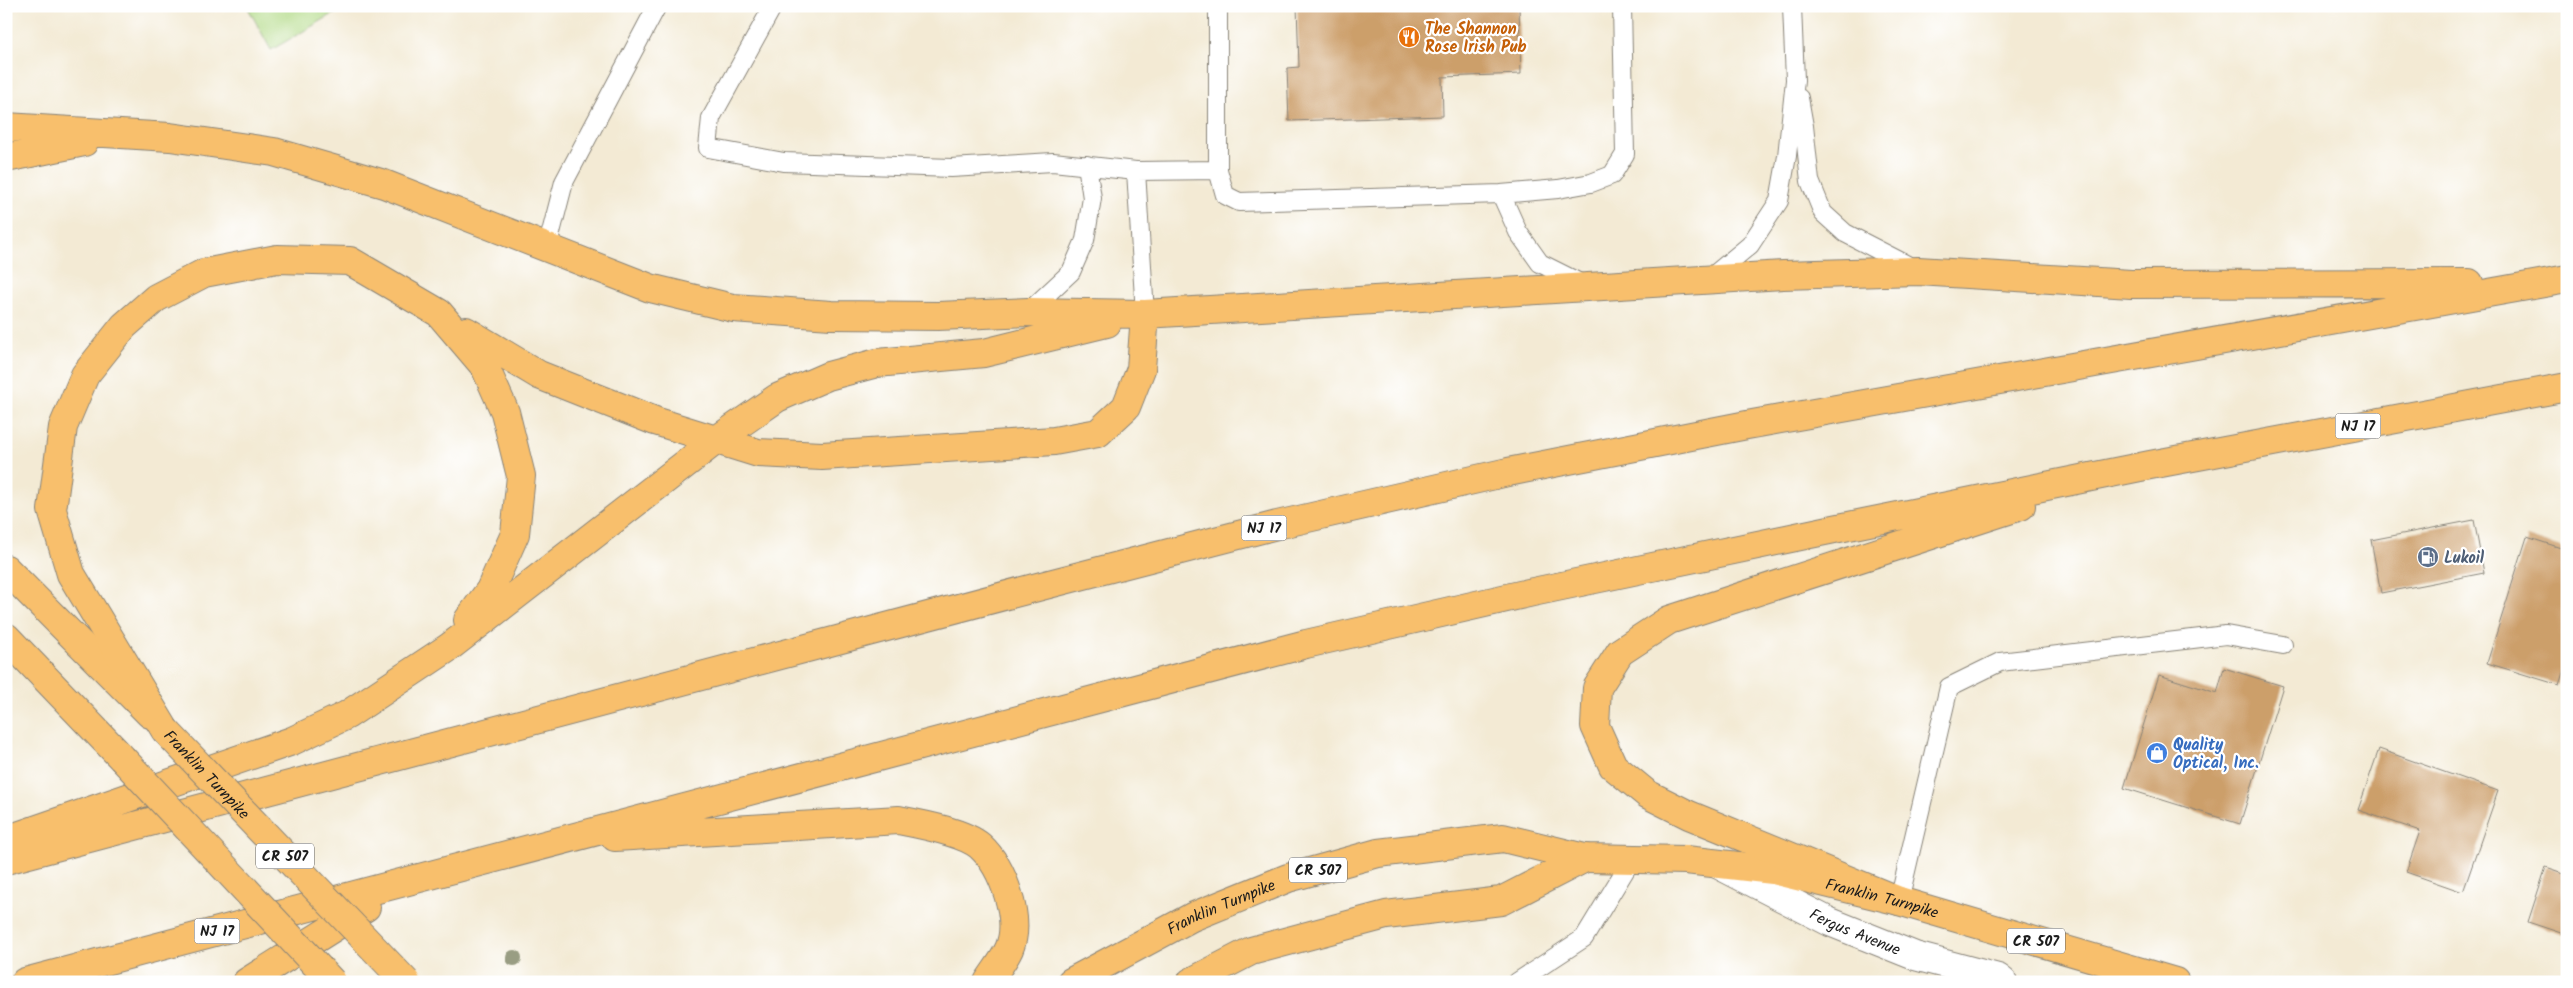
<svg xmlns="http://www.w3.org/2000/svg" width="2573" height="988" font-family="Kalam,sans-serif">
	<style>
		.green { fill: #b0d984; stroke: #667a50 }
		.building { fill: #cc9f6b }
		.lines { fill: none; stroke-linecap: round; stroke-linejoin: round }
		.lane-casing { stroke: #888378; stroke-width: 20 }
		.street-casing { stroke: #888378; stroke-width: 30 }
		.primary-casing { stroke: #888378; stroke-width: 30 }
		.highway-casing { stroke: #888378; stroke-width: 30 }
		.lane { stroke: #fff; stroke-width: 18 }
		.street { stroke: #fff; stroke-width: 28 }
		.primary { stroke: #f8bf6c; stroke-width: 28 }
		.highway { stroke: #f8bf6c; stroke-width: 28 }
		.primary-bridge-casing { stroke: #888378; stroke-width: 30; stroke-linecap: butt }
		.primary-bridge { stroke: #f8bf6c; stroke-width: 28 }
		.tree { fill: #999d83 }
		.labels { text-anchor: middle; stroke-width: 4.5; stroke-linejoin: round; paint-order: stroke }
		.shield { fill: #fff; stroke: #606060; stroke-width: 1 }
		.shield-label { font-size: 15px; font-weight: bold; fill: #1c1c1c }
		.food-label { font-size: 16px; font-weight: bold; fill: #c56008; stroke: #fff; text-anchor: start }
		.service-label { font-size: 16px; font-weight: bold; fill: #4e5e75; stroke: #fff; text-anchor: start }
		.shop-label { font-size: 16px; font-weight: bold; fill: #366cbe; stroke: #fff; text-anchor: start }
		.street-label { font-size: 16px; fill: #1c1c1c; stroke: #fff }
	</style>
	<rect width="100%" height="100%" fill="#fff"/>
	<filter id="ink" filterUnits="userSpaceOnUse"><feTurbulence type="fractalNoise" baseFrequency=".02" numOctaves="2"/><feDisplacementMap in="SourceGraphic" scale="10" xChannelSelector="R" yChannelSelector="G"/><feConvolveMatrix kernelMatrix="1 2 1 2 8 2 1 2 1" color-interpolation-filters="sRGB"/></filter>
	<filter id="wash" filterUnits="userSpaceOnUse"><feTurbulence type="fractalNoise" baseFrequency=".0096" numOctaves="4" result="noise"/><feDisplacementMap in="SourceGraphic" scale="20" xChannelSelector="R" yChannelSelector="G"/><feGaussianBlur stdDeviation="1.12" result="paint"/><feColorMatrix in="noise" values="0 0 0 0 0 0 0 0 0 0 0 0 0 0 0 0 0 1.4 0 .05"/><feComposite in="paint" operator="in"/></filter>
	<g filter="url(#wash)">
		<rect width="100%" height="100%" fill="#f3ead4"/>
		<path class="green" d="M247,6H347L271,50Z"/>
		<g id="blocks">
			<path class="building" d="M1297,6H1519L1521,74L1442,77L1443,116L1289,121L1287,68L1299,67Z
				M2474,520L2484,573L2381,593L2371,540Z
				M2527,537L2567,550V660L2559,685L2487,663Z
				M2224,668L2283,686L2240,824L2124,788L2159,675L2217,693Z
				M2379,749L2498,791L2463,892L2406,872L2420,831L2358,810Z
				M2546,867L2567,874V935L2528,922Z"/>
		</g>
	</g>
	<g filter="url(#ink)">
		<use href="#blocks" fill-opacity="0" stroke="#888378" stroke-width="1"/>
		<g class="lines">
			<g class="lane-casing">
				<path id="lane" d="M773,6L711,118L708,148L784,162L951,168L1053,162L1136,171L1218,170L1225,195L1239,202L1501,194L1558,189L1591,183L1612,175L1625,154L1622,6
					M1799,98L1804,126L1810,181L1823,213L1845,233L1915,269
					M1218,170V6
					M1136,171L1145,314
					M1501,194L1518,232L1540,263L1584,285
					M547,248L564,182L657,6
					M1709,279L1750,245L1779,201L1787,156L1795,80L1792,6
					M1028,312L1071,272L1085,240L1092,198L1087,165
					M1899,901L1949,687L2000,662L2226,635L2283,645
					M1517,982L1584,938L1632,859"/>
			</g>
			<g class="street-casing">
				<g id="street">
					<path id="s1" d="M1717,864L1830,922L1915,956L1998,978L2003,982"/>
				</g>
			</g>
			<g class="primary-casing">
				<g id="primary">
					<path d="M6,569L150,714"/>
					<path d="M6,637L122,758"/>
					<path id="s2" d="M1071,982L1192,917L1288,878L1378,853L1503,838L1585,858L1686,860L1773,870L1899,901L2175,982"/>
					<path d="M1191,982L1251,951L1386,915L1501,901L1585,858"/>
				</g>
			</g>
			<g class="highway-casing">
				<path id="highway" d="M6,127L170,137L274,152L384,184L650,288L733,308L831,315L938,316L1028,312L1145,314L1783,275L1918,271L2131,284L2469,283
					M6,158L84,142
					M466,331L539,375L655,421L758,453L822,456L1054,441L1098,433L1126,407L1141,369L1145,314
					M165,730L71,574L52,510L63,427L85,375L124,326L156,298L204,273L277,259L350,261L439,313L485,367L505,412L521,476L515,534L490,590L468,620
					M615,837L899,820C920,824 964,832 980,846C1003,867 1022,919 1009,949C1004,960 995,971 988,982
					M6,840L292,741L347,715L448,648L715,441L777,398L828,376L877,363L984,353L1107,323
					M6,860L1049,584L1277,525L1508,472L1747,425L2567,279
					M1899,901L1689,815L1647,794L1613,766L1595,726L1597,688L1620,652L1669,620L2021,506
					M25,982L1306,644L1533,592L1834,529L2150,465L2567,387
					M247,982L366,907"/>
			</g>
			<use href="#lane" class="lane"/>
			<use href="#street" class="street"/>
			<use href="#primary" class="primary"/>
			<use href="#highway" class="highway"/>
			<g class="primary-bridge-casing">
				<g id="primary-bridge">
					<path id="s3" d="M165,730L406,982"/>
					<path d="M122,758L332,982"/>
				</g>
			</g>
			<use href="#primary-bridge" class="primary-bridge"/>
		</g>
		<circle class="tree" cx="514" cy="958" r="8"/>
	</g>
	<defs>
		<g id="restaurant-disc" transform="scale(1.125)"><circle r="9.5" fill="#e8710a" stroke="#fff"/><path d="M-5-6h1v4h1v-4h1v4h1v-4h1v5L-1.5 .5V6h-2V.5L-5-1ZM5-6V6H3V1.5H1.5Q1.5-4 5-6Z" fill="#fff"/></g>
		<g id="fuel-disc" transform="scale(1.125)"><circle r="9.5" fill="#5c6f8a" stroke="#fff"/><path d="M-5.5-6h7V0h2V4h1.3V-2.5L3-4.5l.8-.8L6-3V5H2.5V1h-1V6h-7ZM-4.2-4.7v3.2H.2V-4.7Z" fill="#fff"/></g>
		<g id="shop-disc" transform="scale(1.125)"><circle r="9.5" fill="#3f7fe0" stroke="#fff"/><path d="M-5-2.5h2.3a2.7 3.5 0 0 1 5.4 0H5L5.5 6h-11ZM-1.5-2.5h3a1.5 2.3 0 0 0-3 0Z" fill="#fff"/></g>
	</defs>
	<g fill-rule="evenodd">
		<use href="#restaurant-disc" x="1409" y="37"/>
		<use href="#fuel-disc" x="2428" y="557"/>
		<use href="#shop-disc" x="2157" y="753"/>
	</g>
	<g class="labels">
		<g class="shield">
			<rect x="2335.5" y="413.5" width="45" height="25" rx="4"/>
			<rect x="1241.5" y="515.5" width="45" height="25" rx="4"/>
			<rect x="256" y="843.5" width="58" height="25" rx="4"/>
			<rect x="1289" y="857.5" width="58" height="25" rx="4"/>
			<rect x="194.5" y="918.5" width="45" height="25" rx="4"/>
			<rect x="2007" y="928.5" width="58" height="25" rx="4"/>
		</g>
		<g class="shield-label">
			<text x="2358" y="431">NJ 17</text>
			<text x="1264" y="533">NJ 17</text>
			<text x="285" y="861">CR 507</text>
			<text x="1318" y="875">CR 507</text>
			<text x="217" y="936">NJ 17</text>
			<text x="2036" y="946">CR 507</text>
		</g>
		<g class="food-label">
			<text x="1425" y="34">The Shannon<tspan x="1425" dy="18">Rose Irish Pub</tspan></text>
		</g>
		<g class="service-label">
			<text x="2444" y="563">Lukoil</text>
		</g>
		<g class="shop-label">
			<text x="2173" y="750">Quality<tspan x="2173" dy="18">Optical, Inc.</tspan></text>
		</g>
		<g class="street-label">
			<text dy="6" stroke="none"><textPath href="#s3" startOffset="61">Franklin Turnpike</textPath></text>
			<text dy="6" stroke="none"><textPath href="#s2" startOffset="846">Franklin Turnpike</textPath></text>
			<text dy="6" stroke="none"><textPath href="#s2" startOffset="168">Franklin Turnpike</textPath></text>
			<text dy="6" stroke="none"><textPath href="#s1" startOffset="154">Fergus Avenue</textPath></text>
		</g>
	</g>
	<rect width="2573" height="988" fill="none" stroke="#fff" stroke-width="25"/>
</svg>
